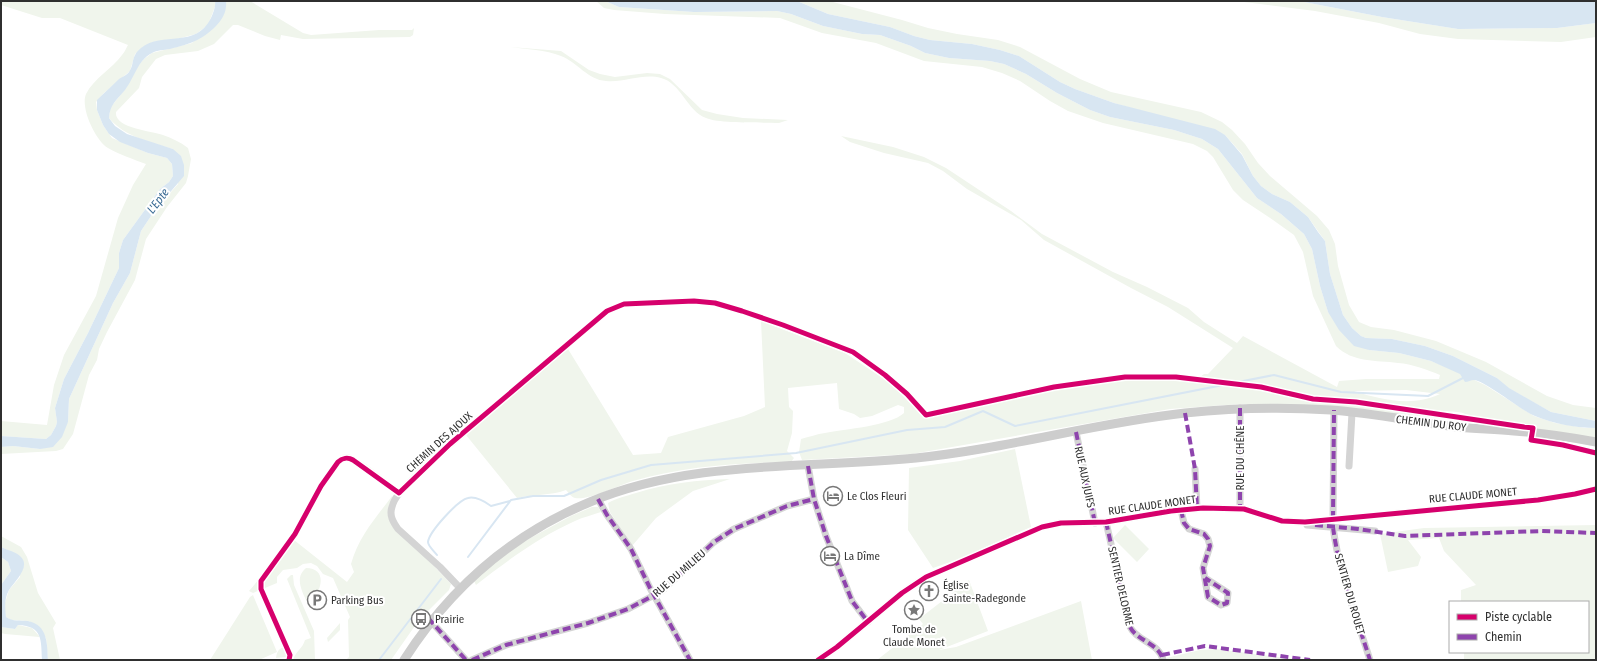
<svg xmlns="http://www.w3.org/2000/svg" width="1597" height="661" font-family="'Fira Sans Condensed',sans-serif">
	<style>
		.green { fill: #f0f5ec; fill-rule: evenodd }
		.water { fill: #d8e6f2 }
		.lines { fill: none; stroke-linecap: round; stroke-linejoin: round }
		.stream { stroke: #d8e6f2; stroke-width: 2 }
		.minor { stroke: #d4d4d4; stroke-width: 7 }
		.secondary { stroke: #cdcdcd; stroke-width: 9 }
		.quiet { stroke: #8e44ad; stroke-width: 4; stroke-dasharray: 8 4; stroke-linecap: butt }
		.cycleway-casing { stroke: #fff; stroke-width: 8 }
		.cycleway { stroke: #d6006c; stroke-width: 5 }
		.labels { text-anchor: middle; stroke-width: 4; stroke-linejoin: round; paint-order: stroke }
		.street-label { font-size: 11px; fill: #2f2f2f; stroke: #fff }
		.poi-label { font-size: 11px; fill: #2f2f2f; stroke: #fff; text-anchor: start }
		.water-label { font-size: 12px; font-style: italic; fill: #3a6b94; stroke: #fff }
	</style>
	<rect width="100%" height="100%" fill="#fff"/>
	<path class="green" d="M1,1H215L216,4L208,25L196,34L177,39L153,42L142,48L135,54L130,71L104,93L96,102L97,110L103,125L112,138L148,153L167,158L172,164L173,176L169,182L160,189L123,240L119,253V268L88,333L64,379L55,408L57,422L56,426L51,435L46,439L1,436V421L47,425L54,385L64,355L96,296L118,218L133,185L146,164C133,159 120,155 108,148C96,141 80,108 86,94C94,78 112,69 122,55C125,52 126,48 128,45L60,18H42L1,5Z
		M225,1H250L303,33L311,35L379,30H412L414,28L413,35L410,37L303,39L281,35L280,40L265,36L238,25H233L214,44L198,51L165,55L156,59L142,77L139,88L116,112C114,128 151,131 163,135C172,138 180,142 188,148L191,159L188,176L186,183L167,207L146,239L135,280L107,332L99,349L97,360L89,375L73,434L63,449L56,451L1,454V447L13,446L40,449L68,422L69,399L113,303L130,273L141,231L155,210L178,184L173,149C150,142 125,137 109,118L110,108L126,88L137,67L144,59L152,53L192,43L226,7Z
		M596,1H605L619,7L694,12L777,11L791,14L823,26L862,34L880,35L911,46L925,53L949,58L990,61L1004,64L1026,74L1057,93L1090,110L1110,117L1174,130L1202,139L1218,149L1257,198L1281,214L1304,234L1312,249L1320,286L1328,312L1369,350L1399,353L1431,361L1449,368L1485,385L1534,416L1555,423L1585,428H1596V439L1473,418C1458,408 1451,414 1437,410L1439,418L1296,405L1250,404L1225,405L1170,409L912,454L802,460L799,452L801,439C809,437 817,434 825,433C845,429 890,426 904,413V407L898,405L872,416L860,418L854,414L839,409L837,383L788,388L789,407L793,411L792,433L787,451L794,458L791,462C738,463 684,466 633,481C619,485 588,501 575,498C571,497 569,493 566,490C550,496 533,494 517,498L466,435L568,349L633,455L661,453L668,437L744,416L765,407L761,321L845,353L890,383L925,418C990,403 1054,387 1119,380C1145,378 1170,380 1195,381L1204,374H1208L1233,348L1168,307L1131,288L1044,240L1021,220L967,189L943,171L928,163L884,153L850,142L841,136L893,147L924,157L946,168L1011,211L1042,234L1113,272L1147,287L1188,308L1204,322L1237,343L1243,336L1337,387L1339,381L1366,379H1439L1440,375C1428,370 1412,364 1398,363C1376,360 1353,363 1336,346L1313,296L1303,252L1294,235L1273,220L1243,200L1233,190L1213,157L1207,151L1193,144L1103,123L1068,111L1050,101L1020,81L1002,73L982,67L924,61L876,43L822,33L780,18L665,14L614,10L604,8ZM1406,390L1440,394C1413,407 1381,400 1354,391Z
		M797,1H829L902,20L928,28L957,34L998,40L1020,47L1080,79L1111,92L1201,112L1222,122L1232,130L1245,144L1258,163L1270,176L1317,216L1329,230L1335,244L1338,266L1349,305L1359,322L1371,327L1394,330L1436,341L1486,362L1547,396L1573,405L1596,408V421L1551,412L1508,388L1497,378L1453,356L1425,346L1392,339L1366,338L1361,336L1352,328L1343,315L1330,274L1325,241L1308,217L1290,202L1272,194L1261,186L1253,176L1242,154L1225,135L1114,103L1075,89L1060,82L1019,56L1000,50L972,44L930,40L914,36L890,27L828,14Z
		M1236,1H1299L1382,17L1458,29L1557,28L1596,23V37L1561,42L1458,39L1420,34L1379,23L1315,11Z
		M510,47L561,51L589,70L600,74L615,77L647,73L660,74L670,79L702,110L717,114L743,118L788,120L779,123C761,122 720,124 706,118C687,111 681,83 661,78C643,73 624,83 606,81C588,80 577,62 561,56C546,50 526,49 510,47Z
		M1015,449L1031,527L981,549L979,552L933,568L908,530L909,468L960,461Z
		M349,454L366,464L399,489L394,493C384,485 356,457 343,461C321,483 309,514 294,540L347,582L354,572L351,564C359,536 375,519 392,496L394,498L390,520L451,584L449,590L419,620L391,660H346L349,657L348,620L350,617L333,578L323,574L317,566L311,563L303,564L297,568L283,570L277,577V583L253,593L249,591C265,572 282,553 294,531C309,505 320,477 341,455Z
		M730,479L693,491L656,518L632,546L610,512L608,503C617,498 626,496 636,493C668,483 697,480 730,479Z
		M592,507H598L601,512C593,515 583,517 575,521C541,536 505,562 476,585L473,579L523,542L571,516Z
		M1125,525L1149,549L1137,562L1113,538Z
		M1596,525V660H1464V652H1588V602H1461V590L1476,585L1444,551L1439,538L1408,540L1421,557L1418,566L1388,572L1380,534L1424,528Z
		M1,536L21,547L27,557L38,593L56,623L53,628L60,660H48L46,638L29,621L11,620L6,617L4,606L9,590L20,577V556L1,547Z
		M1,557L8,562L11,571L1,585Z
		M306,568C327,568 323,591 310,600H306C301,589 295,577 306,568Z
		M291,575H293L294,585L314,631L315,660H293C295,652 303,648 305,640L311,638L287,579Z
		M969,580L988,631L939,650L956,647L1081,601L1092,660H877L923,624L919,619Z
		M253,595L277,652L259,660H210L250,597Z
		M340,623V630L328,642L327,638Z
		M18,625L32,628L40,637L5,634L1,633V627L15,629Z
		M284,647L287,655V657L276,658C277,652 278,649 284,647Z
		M1216,649L1294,659L1302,660H1167L1166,658L1200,650Z"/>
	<path class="water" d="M215,1H226C227,11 223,19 216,26C201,41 189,44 170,49C164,50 157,50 152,53C137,61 135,77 125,90C116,101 110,104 109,118L115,126L127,134L173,149L181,156L184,165V176L155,210L141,231L130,273L113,303L69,399L68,422L62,437L53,447L40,449L13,446L1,447V436L46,439L51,435L56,426L57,422L55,408L64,379L88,333L119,268V253L123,240L160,189L169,182L173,176L172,164L167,158L148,153L120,142L109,134L103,125L97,110V100C104,93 112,86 119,79C122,77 127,75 129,72C135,64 130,57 141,48C162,31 196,49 211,18C213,13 216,7 215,1Z
		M605,1H797L828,14L890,27L914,36L930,40L972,44L1000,50L1019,56L1060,82L1075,89L1114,103L1215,129L1225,135L1242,155L1253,176L1261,186L1272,194L1290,202L1308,217L1318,232L1325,241L1330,274L1343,315L1352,328L1361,336L1366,338L1392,339L1425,346L1453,356L1497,378L1509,388L1551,412L1596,421V428C1576,428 1554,424 1535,416C1522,411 1484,380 1474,380C1471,380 1468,382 1465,382L1460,374L1431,361L1399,353L1369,350L1354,346L1339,330L1328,312L1320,286L1312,249L1304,234L1281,214L1257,198L1218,149L1202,139L1174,130L1110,117L1090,110L1057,93L1026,74L1004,64L990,61L949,58L925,53L911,46L880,35L862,34L823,26L791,14L777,11L694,12L619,7Z
		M1299,1H1596V23L1557,28L1458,29L1382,17Z
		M1,547C7,550 17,552 21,557C31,567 14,582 9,590C4,599 5,608 6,617C13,622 20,620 28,621C48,625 47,644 48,660H42C41,640 43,626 18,625L15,629L1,627V585L11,571L8,562L1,557Z"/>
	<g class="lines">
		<path class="stream" d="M437,555C434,551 428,546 428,542C429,532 458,500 468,498C476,496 484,501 491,506L510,501
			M468,557L511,500L533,496H564L601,480L651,465L796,453L907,430L945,427L983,411L1015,426L1274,375L1341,392L1428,396L1463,378
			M379,660L441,579"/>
		<path class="minor" d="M1240,408V508
			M1076,432L1095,523
			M808,466L814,499L826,536L852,601L868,622
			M1349,466L1352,413
			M1195,469L1197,508
			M598,499L607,515L631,549L650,588L690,660
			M1181,510L1184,523L1189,529L1204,534L1208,539L1210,546L1203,568L1208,597L1221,605L1227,603L1228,593L1205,578
			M1333,519L1334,410
			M1106,522L1130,627C1137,641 1159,643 1163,660
			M1307,525L1375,531
			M1333,527C1339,573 1356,616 1370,660
			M460,588L440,567L398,529C393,522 389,515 392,507C395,495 406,486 414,478C439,453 466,430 494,407
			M428,618L466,660
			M472,660L506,645L588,623L628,609L662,591L714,542L734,529L787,506L814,499
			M818,660L837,647L902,593L926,577L1042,527L1061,523L1106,522L1171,511L1203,508L1244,509L1282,521L1305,522L1538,500L1575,494L1596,489"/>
		<path class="secondary" d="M404,660C450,588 510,535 590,502C692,459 807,469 916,458C1006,449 1094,423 1185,413C1234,408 1282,407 1331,410C1373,413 1415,422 1457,427C1476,429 1495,429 1514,431C1542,433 1569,437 1596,442"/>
		<path class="quiet" d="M1240,408V508
			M1185,413L1195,469L1197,508
			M1076,432L1095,523
			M808,466L814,499L826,536L852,601L868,622
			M598,499L607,515L631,549L650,588L690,660
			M1181,510L1184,523L1189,529L1204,534L1208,539L1210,546L1203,568L1208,597L1221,605L1227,603L1228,593L1205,578
			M1333,519L1334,410
			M1106,522L1130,627C1137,641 1159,643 1163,660
			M1315,525L1358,529L1405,536L1542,531L1596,533
			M1333,527C1339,573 1356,616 1370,660
			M428,618L466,660
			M1162,655L1205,646L1310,660
			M472,660L506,645L588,623L628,609L662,591L714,542L734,529L787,506L814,499"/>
		<g class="cycleway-casing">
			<path id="cycleway" d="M289,660L290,655L261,589V581L295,534L321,486L338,462C342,458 348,457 353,460L399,493L450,444L607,311L624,304L694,301L715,303L742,311L783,325L853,352L885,375L907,394L926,415L1054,387L1125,377H1176L1261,387L1313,399L1356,402L1524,427L1533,428L1531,440L1563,445L1596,453
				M818,660L837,647L902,593L926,577L1042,527L1061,523L1106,522L1171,511L1203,508L1244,509L1282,521L1305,522L1538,500L1575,494L1596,489"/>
		</g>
		<use href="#cycleway" class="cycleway"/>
	</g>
	<defs>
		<g id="hotel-ring" transform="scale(1)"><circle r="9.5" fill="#fff" stroke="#787878" stroke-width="1.5"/><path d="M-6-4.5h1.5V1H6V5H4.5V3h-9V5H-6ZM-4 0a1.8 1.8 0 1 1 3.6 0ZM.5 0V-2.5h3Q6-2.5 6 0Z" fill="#787878"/></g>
		<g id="church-ring" transform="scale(1)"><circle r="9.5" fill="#fff" stroke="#787878" stroke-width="1.5"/><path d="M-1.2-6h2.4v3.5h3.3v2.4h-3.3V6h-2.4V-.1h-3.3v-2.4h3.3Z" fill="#787878"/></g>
		<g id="parking-ring" transform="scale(1)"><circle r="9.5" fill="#fff" stroke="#787878" stroke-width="1.5"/><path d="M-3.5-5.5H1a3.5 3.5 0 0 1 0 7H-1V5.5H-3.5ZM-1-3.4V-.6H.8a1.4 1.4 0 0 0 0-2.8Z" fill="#787878"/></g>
		<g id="sight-ring" transform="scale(1)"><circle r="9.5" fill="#fff" stroke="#787878" stroke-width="1.5"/><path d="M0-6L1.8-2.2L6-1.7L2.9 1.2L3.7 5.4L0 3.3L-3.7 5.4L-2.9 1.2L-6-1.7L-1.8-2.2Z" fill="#787878"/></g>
		<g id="bus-ring" transform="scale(1)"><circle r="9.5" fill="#fff" stroke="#787878" stroke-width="1.5"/><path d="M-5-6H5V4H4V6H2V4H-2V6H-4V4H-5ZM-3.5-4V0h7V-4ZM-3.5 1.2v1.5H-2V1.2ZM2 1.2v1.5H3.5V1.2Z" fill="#787878"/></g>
	</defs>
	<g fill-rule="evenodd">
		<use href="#hotel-ring" x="833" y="496"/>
		<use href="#hotel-ring" x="830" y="556"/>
		<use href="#church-ring" x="929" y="591"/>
		<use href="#parking-ring" x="317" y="600"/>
		<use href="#sight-ring" x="914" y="610"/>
		<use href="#bus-ring" x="421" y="619"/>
	</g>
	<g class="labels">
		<g class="street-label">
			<text transform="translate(1431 423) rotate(7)" y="4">CHEMIN DU ROY</text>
			<text transform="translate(439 442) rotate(-42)" y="4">CHEMIN DES AJOUX</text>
			<text transform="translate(1240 458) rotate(-90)" y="4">RUE DU CHÊNE</text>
			<text transform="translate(1085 477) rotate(78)" y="4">RUE AUX JUIFS</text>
			<text transform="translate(1473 495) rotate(-5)" y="4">RUE CLAUDE MONET</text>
			<text transform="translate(1152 505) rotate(-8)" y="4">RUE CLAUDE MONET</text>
			<text transform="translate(679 573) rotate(-41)" y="4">RUE DU MILIEU</text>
			<text transform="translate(1121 586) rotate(77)" y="4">SENTIER DELORME</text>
			<text transform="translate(1350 594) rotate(74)" y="4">SENTIER DU ROUET</text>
		</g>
		<g class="poi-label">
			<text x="847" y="500">Le Clos Fleuri</text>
			<text x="844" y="560">La Dîme</text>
			<text x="943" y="589">Église<tspan x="943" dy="13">Sainte-Radegonde</tspan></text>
			<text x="331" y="604">Parking Bus</text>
			<text x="435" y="623">Prairie</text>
			<text x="914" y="633" text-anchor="middle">Tombe de<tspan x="914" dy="13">Claude Monet</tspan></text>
		</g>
		<g class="water-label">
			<text transform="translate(158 201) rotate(-53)" y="4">L'Epte</text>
		</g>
	</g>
	<rect width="1597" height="661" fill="none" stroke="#2f2f2f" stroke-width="4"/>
	<rect x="1449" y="601" width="140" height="52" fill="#ffffff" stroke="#acacac"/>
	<rect x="1457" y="614" width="20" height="6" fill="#d6006c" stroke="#acacac"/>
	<text x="1485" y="621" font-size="12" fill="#2f2f2f">Piste cyclable</text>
	<rect x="1457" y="634" width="20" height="6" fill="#8e44ad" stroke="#acacac"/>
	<text x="1485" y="641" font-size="12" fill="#2f2f2f">Chemin</text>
</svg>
